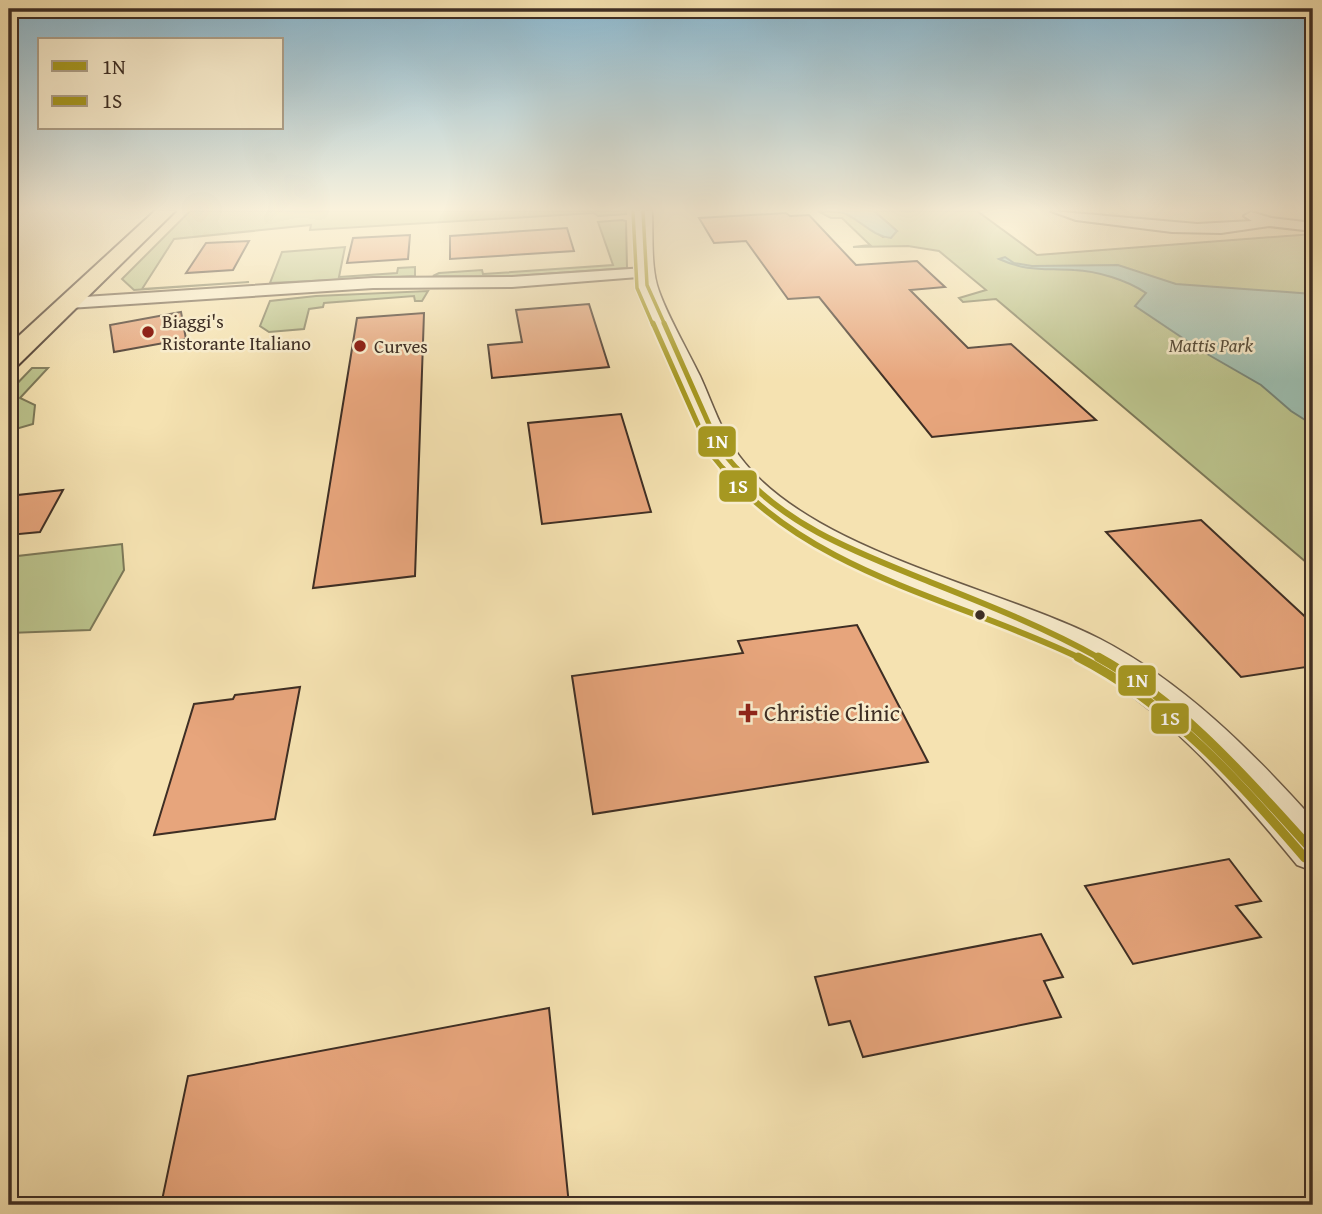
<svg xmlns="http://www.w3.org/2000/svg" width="1322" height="1214" font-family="'Gentium Book Plus',serif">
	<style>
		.green { fill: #bbc38c; stroke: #7c7858; stroke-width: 2 }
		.water { fill: #9cbdaf; stroke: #768477; stroke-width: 2 }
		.building { fill: #e7a57c; stroke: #3e2e24; stroke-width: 2 }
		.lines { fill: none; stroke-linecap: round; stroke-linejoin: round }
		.minor-casing { stroke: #6c5b47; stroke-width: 4 }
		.tertiary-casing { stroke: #6c5b47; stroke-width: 3 }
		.primary-casing { stroke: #3e2e24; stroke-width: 4 }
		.minor { fill: #f8eccc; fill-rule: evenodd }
		.tertiary { fill: #f8eccc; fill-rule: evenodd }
		.primary { fill: #f5e2b1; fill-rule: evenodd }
		.bus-1-far3-casing { stroke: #f8eccc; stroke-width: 6 }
		.bus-1-far2-casing { stroke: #f8eccc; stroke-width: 9 }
		.bus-1-far1-casing { stroke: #f8eccc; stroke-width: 11 }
		.bus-1-casing { stroke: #f8eccc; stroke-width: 14 }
		.bus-2-far3-casing { stroke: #f8eccc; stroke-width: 6 }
		.bus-2-far2-casing { stroke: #f8eccc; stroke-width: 9 }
		.bus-2-far1-casing { stroke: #f8eccc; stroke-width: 11 }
		.bus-2-casing { stroke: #f8eccc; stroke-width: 14 }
		.bus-1-far3 { stroke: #a69821; stroke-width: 3.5 }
		.bus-1-far2 { stroke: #a69821; stroke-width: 5 }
		.bus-1-far1 { stroke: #a69821; stroke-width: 6 }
		.bus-1 { stroke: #a69821; stroke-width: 9 }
		.bus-2-far3 { stroke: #a69821; stroke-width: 3.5 }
		.bus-2-far2 { stroke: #a69821; stroke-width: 5 }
		.bus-2-far1 { stroke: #a69821; stroke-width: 6 }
		.bus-2 { stroke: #a69821; stroke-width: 9 }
		.poi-dot { fill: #8f2418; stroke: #f8eccc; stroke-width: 2.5 }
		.bus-dot { fill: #3e2e24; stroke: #f8eccc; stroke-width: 2.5 }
		.labels { text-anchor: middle; stroke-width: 5; stroke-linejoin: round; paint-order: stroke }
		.far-poi-label { font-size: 19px; fill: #3e2e24; stroke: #f8eccc; text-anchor: start }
		.far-park-label { font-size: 19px; font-style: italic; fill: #574c39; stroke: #f8eccc }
		.poi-label { font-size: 23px; fill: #3e2e24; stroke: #f8eccc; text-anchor: start }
		.line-badge { stroke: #f8eccc; stroke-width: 2.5 }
		.badge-label { font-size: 19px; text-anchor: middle; font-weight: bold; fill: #fff }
	</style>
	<rect width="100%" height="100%" fill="#f5e2b1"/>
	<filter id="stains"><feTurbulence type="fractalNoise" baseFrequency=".00286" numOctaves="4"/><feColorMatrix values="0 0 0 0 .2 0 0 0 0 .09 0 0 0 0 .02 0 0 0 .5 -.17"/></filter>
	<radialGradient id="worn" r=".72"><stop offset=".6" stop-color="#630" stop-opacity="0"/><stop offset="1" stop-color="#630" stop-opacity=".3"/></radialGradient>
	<path class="green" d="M190,211H626V214L598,216L594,213L310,230L311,225L174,239L142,289L249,282L134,290L122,279Z
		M818,211L847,213L883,237L897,231L874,211H977L1037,255L1313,234V568L996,299L963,302L959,298L986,290L939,251L908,246L853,247L870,245L842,218H831Z
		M622,220L626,221L627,268L501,277L433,276L439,273L482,270L483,274L613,265L598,222Z
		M345,247L339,277L397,273L398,268L415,267V276L270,283L282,252Z
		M428,291L422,301H415L414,296L324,303L323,307L309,309L304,329L269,332L260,326L270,301L316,296Z
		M32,368H48L20,398L35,405L33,424L9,431V392Z
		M122,544L124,570L90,630L9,633V557Z"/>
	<path class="water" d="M838,211H874L897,231L891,238C870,236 858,216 838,211Z
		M1005,257L1014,263L1032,266L1118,265L1176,284L1313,294V425L1291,411L1261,385L1202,351L1135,306L1146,293C1127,280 1097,271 1074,270C1044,268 1028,272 999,259Z"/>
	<path class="building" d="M786,213L790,216L809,215L856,265L917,261L945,287L910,290L968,348L1011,344L1096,420L932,437L819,297L788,299L746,241L714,243L699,218Z
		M567,228L574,251L450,259V236Z
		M410,235L408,259L347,263L353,238Z
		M249,241L233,270L186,273L206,243Z
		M589,304L609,367L492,378L488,345L522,342L516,310Z
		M181,312L186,339L114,352L110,325Z
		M424,313L415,576L313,588L357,318Z
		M621,414L651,512L542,524L528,423Z
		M63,490L40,532L9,535V496Z
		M1201,520L1313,624V666L1241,677L1106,532Z
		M857,625L928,762L593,814L572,676L743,653L738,641Z
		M300,687L275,819L154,835L194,704L233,699L235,695Z
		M1229,859L1261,901L1236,906L1261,937L1133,964L1085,886Z
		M1041,934L1063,977L1044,981L1061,1017L863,1057L850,1021L829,1025L815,977Z
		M549,1008L569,1205H161L188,1076Z"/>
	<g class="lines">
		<g class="minor-casing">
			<path id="minor" d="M1051,211L1197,224L1252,221L1244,216L1251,212L1271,218L1313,223V231L1269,226L1221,233L1172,232L1076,220Z
				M645,268L651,270L653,273L651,276L512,287L373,288L69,308L60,303L69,298L373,278L512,277Z"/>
		</g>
		<g class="tertiary-casing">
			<path id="tertiary" d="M634,211H652C653,235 651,263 657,285C664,310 688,351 700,376C712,402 722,434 740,457C810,551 995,586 1100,639C1183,682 1251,750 1313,819V871L1297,865C1233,787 1163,706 1073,658C952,593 785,570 706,449L637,285Z"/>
		</g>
		<g class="primary-casing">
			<path id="primary" d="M155,211H175L18,365L9,367V345Z"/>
		</g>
		<use href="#minor" class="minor"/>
		<use href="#tertiary" class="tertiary"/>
		<use href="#primary" class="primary"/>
		<g class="bus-1-far3-casing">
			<path id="bus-1-far3" d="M643,211L647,285L665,325"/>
		</g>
		<g class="bus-1-far2-casing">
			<path id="bus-1-far2" d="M664,323L720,449L739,471"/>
		</g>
		<g class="bus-1-far1-casing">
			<path id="bus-1-far1" d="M737,469C788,528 859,553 930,582C988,605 1046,628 1101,659"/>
		</g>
		<g class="bus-1-casing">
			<path id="bus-1" d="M1098,657C1184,704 1248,780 1313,851"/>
		</g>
		<g class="bus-2-far3-casing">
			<path id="bus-2-far3" d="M633,212L637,288L653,325"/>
		</g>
		<g class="bus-2-far2-casing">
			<path id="bus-2-far2" d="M653,323L711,454L725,471"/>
		</g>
		<g class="bus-2-far1-casing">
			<path id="bus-2-far1" d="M723,469C813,575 962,600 1082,659"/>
		</g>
		<g class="bus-2-casing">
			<path id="bus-2" d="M1078,657C1170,704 1239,781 1305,858"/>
		</g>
		<use href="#bus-1-far3" class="bus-1-far3"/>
		<use href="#bus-1-far2" class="bus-1-far2"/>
		<use href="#bus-1-far1" class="bus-1-far1"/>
		<use href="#bus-1" class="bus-1"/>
		<use href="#bus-2-far3" class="bus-2-far3"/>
		<use href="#bus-2-far2" class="bus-2-far2"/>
		<use href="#bus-2-far1" class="bus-2-far1"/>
		<use href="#bus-2" class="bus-2"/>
	</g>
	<linearGradient id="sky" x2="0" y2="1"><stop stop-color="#89b8d1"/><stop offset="0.55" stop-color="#faf2dc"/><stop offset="1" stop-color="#faf2dc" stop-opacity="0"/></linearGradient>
	<rect width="1322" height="381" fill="url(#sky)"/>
	<g class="poi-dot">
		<circle cx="148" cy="332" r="7"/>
		<circle cx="360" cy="346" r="7"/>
		<path d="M744.5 702.5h7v7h7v7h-7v7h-7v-7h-7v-7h7z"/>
	</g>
	<circle class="bus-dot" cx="980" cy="615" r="6"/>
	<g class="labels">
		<g class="far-poi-label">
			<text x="162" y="328">Biaggi's<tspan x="162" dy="22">Ristorante Italiano</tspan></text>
			<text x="374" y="353">Curves</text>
		</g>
		<g class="far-park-label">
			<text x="1211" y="352">Mattis Park</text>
		</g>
		<g class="poi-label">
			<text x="764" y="721">Christie Clinic</text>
		</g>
	</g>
	<g class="line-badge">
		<rect x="697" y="425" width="40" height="33" rx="7" fill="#a69821"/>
		<rect x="718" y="469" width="40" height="34" rx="7" fill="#a69821"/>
		<rect x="1117" y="664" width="40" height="33" rx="7" fill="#a69821"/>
		<rect x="1150" y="702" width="40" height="33" rx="7" fill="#a69821"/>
	</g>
	<g class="badge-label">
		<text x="717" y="448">1N</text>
		<text x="738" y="493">1S</text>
		<text x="1137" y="687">1N</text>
		<text x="1170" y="725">1S</text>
	</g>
	<rect width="1322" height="1214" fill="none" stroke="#f5e2b1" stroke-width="35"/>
	<rect x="10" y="10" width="1301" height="1193" fill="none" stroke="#3e2e24" stroke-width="3.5"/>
	<rect x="18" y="18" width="1287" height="1179" fill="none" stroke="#3e2e24" stroke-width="2"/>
	<rect x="38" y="38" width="245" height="91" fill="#f8eccc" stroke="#aea089" stroke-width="2"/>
	<rect x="52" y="61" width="35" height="10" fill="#a69821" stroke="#aea089" stroke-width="2"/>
	<text x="102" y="74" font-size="21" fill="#3e2e24">1N</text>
	<rect x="52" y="96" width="35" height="10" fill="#a69821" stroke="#aea089" stroke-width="2"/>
	<text x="102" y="108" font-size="21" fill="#3e2e24">1S</text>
	<rect width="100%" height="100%" filter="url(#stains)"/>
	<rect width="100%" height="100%" fill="url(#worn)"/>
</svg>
